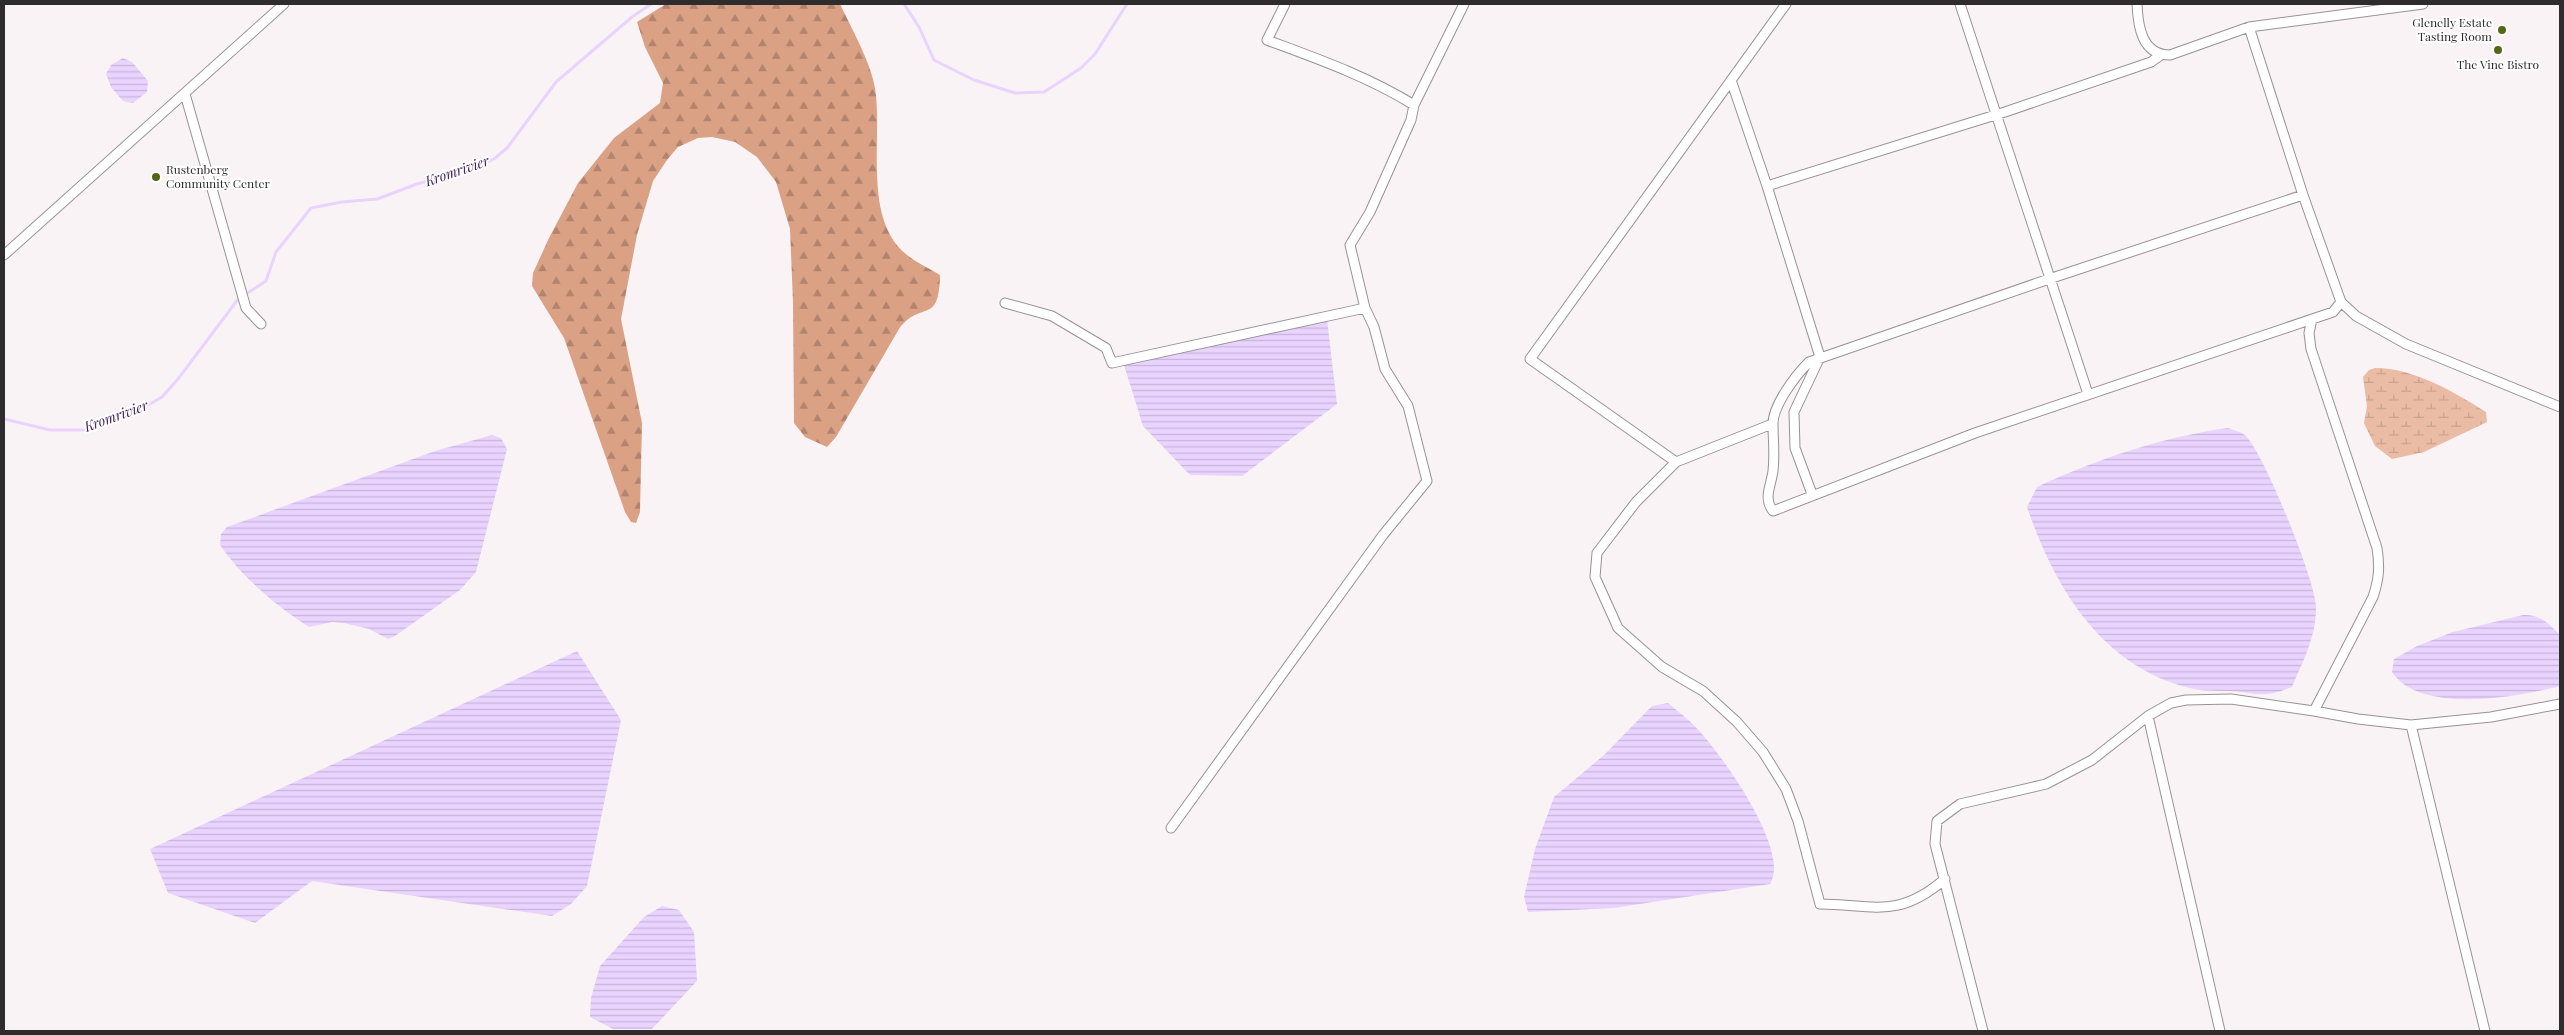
<svg xmlns="http://www.w3.org/2000/svg" width="2564" height="1035" font-family="'Playfair Display',serif">
	<style>
		.forest { fill: url(#forest-firs) }
		.wetland { fill: url(#wetland-marsh) }
		.water { fill: url(#water-rules) }
		.lines { fill: none; stroke-linecap: round; stroke-linejoin: round }
		.stream { stroke: #e9d3ff; stroke-width: 3 }
		.street-casing { stroke: #989294; stroke-width: 11 }
		.street { stroke: #fff; stroke-width: 9 }
		.poi-dot { fill: #536714; stroke: #fff; stroke-width: 2 }
		.labels { text-anchor: middle; stroke-width: 4; stroke-linejoin: round; paint-order: stroke }
		.poi-label { font-size: 12px; fill: #2f2c2d; stroke: #fff; text-anchor: end }
		.water-label { font-size: 14px; font-style: italic; fill: #462361; stroke: #fff }
	</style>
	<defs>
		<pattern id="forest-firs" width="22" height="20" patternUnits="userSpaceOnUse" patternTransform="scale(1.25)"><rect width="22" height="20" fill="#dba185"/><path d="M5 1l3.5 6h-7zM16 11l3.5 6h-7z" fill="#b2836d"/></pattern>
		<pattern id="wetland-marsh" width="20" height="14" patternUnits="userSpaceOnUse" patternTransform="scale(1.25)"><rect width="20" height="14" fill="#eabca5"/><path d="M1 5h8M5 5V1M11 12h8M15 12V8" fill="none" stroke="#c9a28e"/></pattern>
		<pattern id="water-rules" width="6" height="5" patternUnits="userSpaceOnUse" patternTransform="scale(1.25)"><rect width="6" height="5" fill="#e9d3ff"/><path d="M0 2.5h6" fill="none" stroke="#c8b5db"/></pattern>
	</defs>
	<rect width="100%" height="100%" fill="#faf3f5"/>
	<path class="forest" d="M666,4H840C851,27 871,63 875,88C883,138 862,220 907,255C917,263 929,268 940,275C939,327 921,299 899,329L836,437L827,447L805,437L794,423L793,302L790,229L776,182L757,157L735,142L712,137L698,138L678,147L667,160L653,181L637,235L621,319L642,423L640,512L636,523L631,522L625,512L564,338L532,286L533,273L549,238L578,183L614,138L660,103L663,83L645,47L637,22Z"/>
	<path class="wetland" d="M2375,368C2414,368 2454,392 2486,412L2487,422L2424,452L2392,459L2375,446L2364,423L2367,406L2363,377L2369,370Z"/>
	<path class="water" d="M123,58L132,62L148,81L147,92L133,103L123,101L111,87L106,74L111,65Z
		M1327,319L1337,404L1242,476L1190,475L1143,426L1124,365Z
		M2228,428C2233,430 2241,432 2245,435C2263,451 2317,584 2316,608C2316,637 2303,661 2292,687C2284,690 2274,694 2266,694C2254,695 2240,691 2228,691C2217,691 2205,691 2194,689C2103,669 2055,589 2027,507L2037,487C2097,459 2162,437 2228,428Z
		M492,435L501,438L507,449L476,572L460,590L395,636L388,639L369,629L344,623L332,622L309,627C277,607 241,576 220,545L221,534L227,527L435,451Z
		M2523,615C2540,614 2549,624 2560,635V686C2519,697 2420,715 2392,672L2394,659L2417,646L2453,632Z
		M577,651L621,720L587,886L571,904L552,916L312,881L255,923L168,893L150,849Z
		M1668,703C1680,713 1692,722 1702,734C1725,760 1791,852 1770,884L1614,908L1528,912L1524,897L1535,849L1554,797L1604,755L1652,706Z
		M662,906L679,910L694,932L697,981L652,1029H613L590,1017L591,998L600,966L644,917Z"/>
	<g class="lines">
		<path class="stream" d="M904,4L919,27L934,60L974,80L1015,93L1044,92L1081,68L1095,54L1127,4
			M246,294L266,281L276,252L311,208L342,202L377,199L417,184L469,170L494,159L507,148L556,82L632,17L651,4
			M4,419L50,430H86L111,419L141,409L162,397L178,379L239,298"/>
		<g class="street-casing">
			<path id="street" d="M1285,4L1267,40C1318,59 1367,76 1414,105L1411,120L1370,212L1350,245L1365,308
				M1786,4L1530,359L1676,462L1636,502L1597,553L1595,577L1618,628L1662,667L1703,691L1737,722L1763,752L1786,789L1798,821L1820,904C1876,905 1898,919 1945,879
				M1960,4L2088,394
				M2137,4C2138,27 2142,55 2170,55L2249,27L2303,195L2341,302L2333,312L1975,433L1773,511C1763,498 1771,486 1773,471C1775,454 1773,440 1773,425C1772,406 1796,375 1809,362L2049,279L2303,195
				M2249,27L2423,4
				M1731,80L1767,186
				M185,94L246,308L261,324
				M1414,105L1464,4
				M4,255L284,4
				M2341,302L2356,316L2406,344L2560,407
				M1005,303L1052,316L1106,348L1112,363L1365,308L1374,327L1385,369L1408,406L1427,481L1383,535L1171,828
				M2312,319L2309,333L2311,349L2377,548C2380,567 2379,579 2373,597L2314,711L2358,719L2411,725L2485,1031
				M1676,462L1772,424
				M1812,494L1795,448L1794,412L1820,357L1767,186L2005,112L2151,62L2161,55
				M2148,716L2220,1031
				M2411,725L2491,717L2560,704
				M1983,1031L1935,844L1937,821L1960,804L2046,784L2092,760L2148,716L2171,703L2186,700L2231,699L2314,711"/>
		</g>
		<use href="#street" class="street"/>
	</g>
	<g class="poi-dot">
		<circle cx="2502" cy="30" r="5"/>
		<circle cx="2498" cy="50" r="5"/>
		<circle cx="156" cy="177" r="5"/>
	</g>
	<g class="labels">
		<g class="poi-label">
			<text x="2492" y="27">Glenelly Estate<tspan x="2492" dy="14">Tasting Room</tspan></text>
			<text x="2498" y="69" text-anchor="middle">The Vine Bistro</text>
			<text x="166" y="174" text-anchor="start">Rustenberg<tspan x="166" dy="14">Community Center</tspan></text>
		</g>
		<g class="water-label">
			<text transform="translate(457 171) rotate(-19)" y="5">Kromrivier</text>
			<text transform="translate(116 416) rotate(-20)" y="5">Kromrivier</text>
		</g>
	</g>
	<rect width="2564" height="1035" fill="none" stroke="#2f2c2d" stroke-width="10"/>
</svg>
